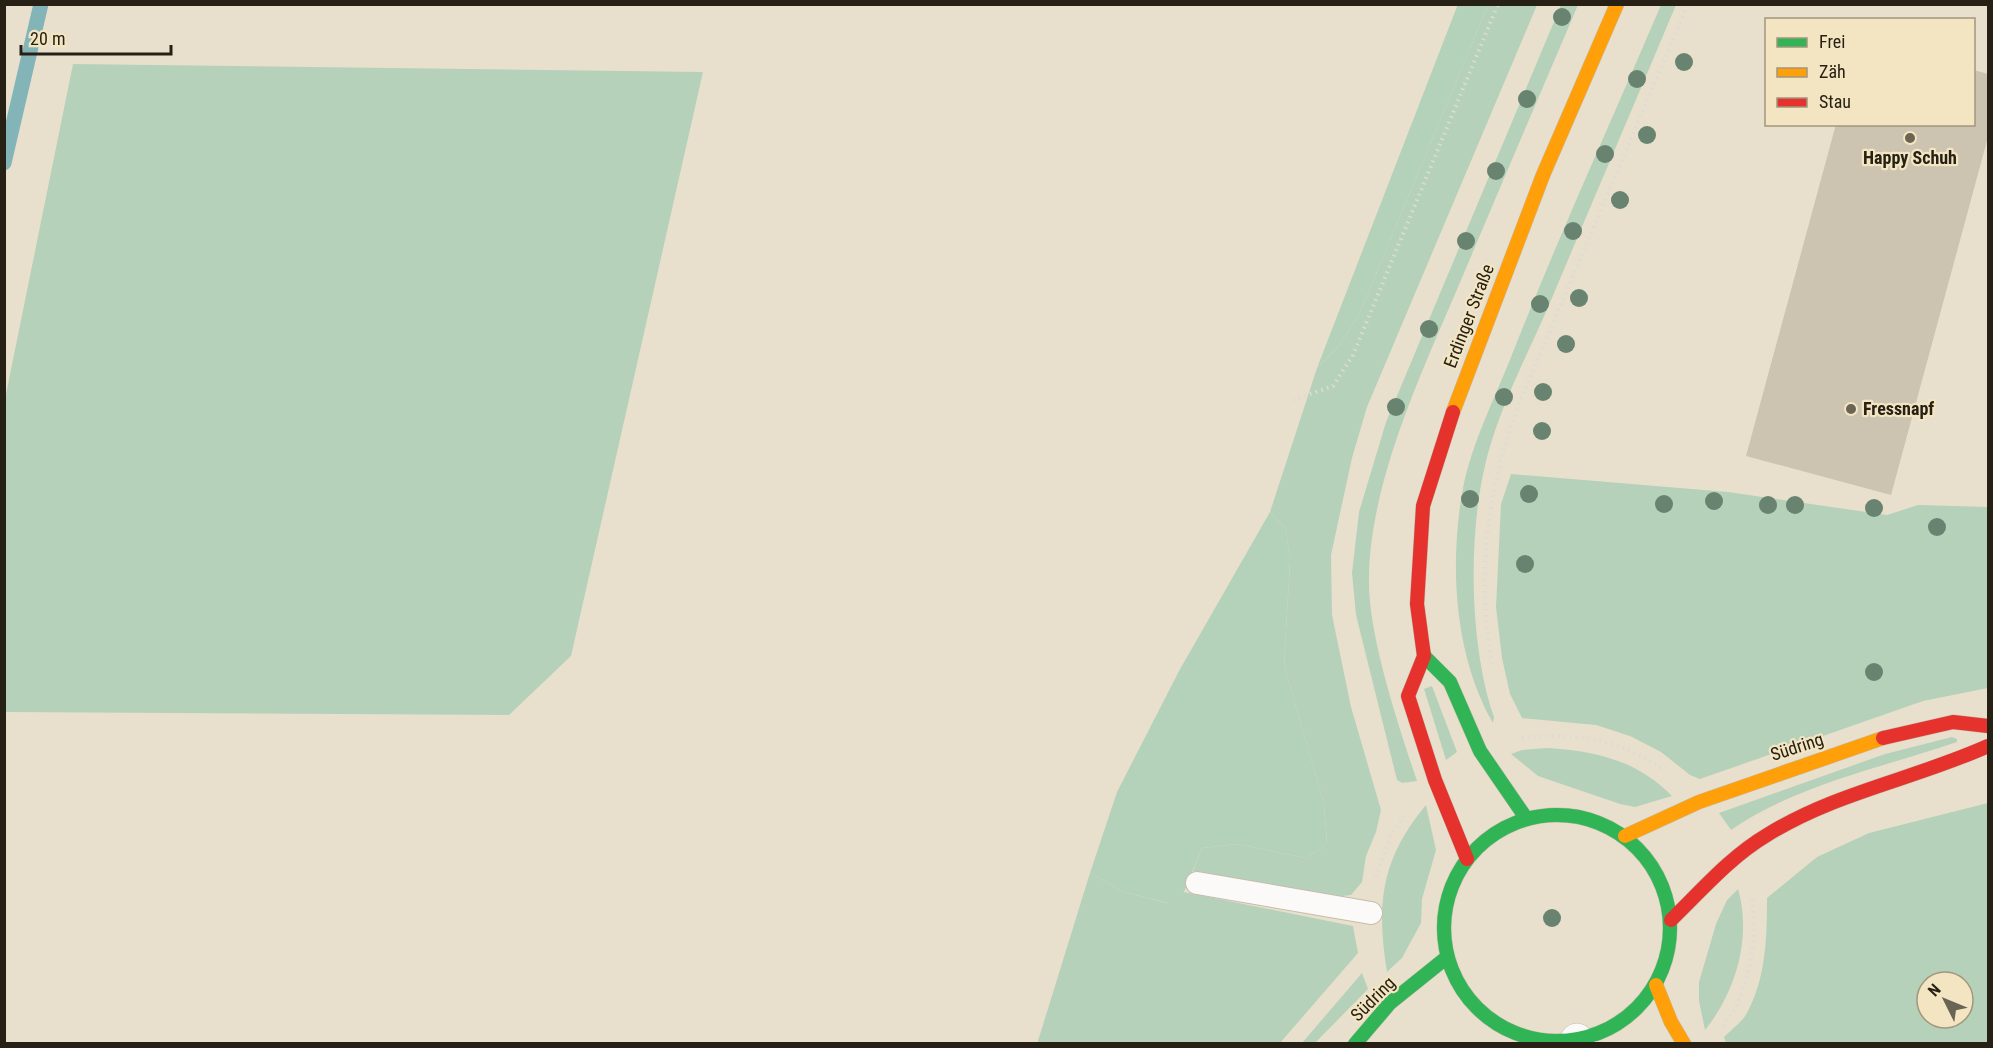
<svg xmlns="http://www.w3.org/2000/svg" width="1993" height="1048" font-family="'Roboto Condensed',sans-serif">
	<style>
		.green { fill: #b6d1ba; fill-rule: evenodd }
		.forest { fill: #b3d2b9 }
		.lines { fill: none; stroke-linecap: round; stroke-linejoin: round }
		.stream { stroke: #83b5b8; stroke-width: 15 }
		.building { fill: #ccc4b1 }
		.lane-casing { stroke: #c4bdae; stroke-width: 24 }
		.street-casing { stroke: #c4bdae; stroke-width: 34 }
		.fast-casing { stroke: #c4bdae; stroke-width: 15 }
		.slow-casing { stroke: #c4bdae; stroke-width: 15 }
		.jam-casing { stroke: #c4bdae; stroke-width: 15 }
		.path { stroke: #dedbd5; stroke-width: 4; stroke-dasharray: 1.5 4.5; stroke-linecap: butt }
		.lane { stroke: #fcfaf8; stroke-width: 22 }
		.street { stroke: #fcfaf8; stroke-width: 33 }
		.fast { stroke: #30b455; stroke-width: 14 }
		.slow { stroke: #ff9f0a; stroke-width: 14 }
		.jam { stroke: #e5322d; stroke-width: 14 }
		.tree { fill: #688370 }
		.poi-dot { fill: #6a6455; stroke: #f3e5c2; stroke-width: 2 }
		.labels { text-anchor: middle; stroke-width: 4.5; stroke-linejoin: round; paint-order: stroke }
		.poi-label { font-size: 18px; font-weight: bold; fill: #262114; stroke: #f3e5c2 }
		.street-label { font-size: 18px; fill: #262114; stroke: #f3e5c2 }
	</style>
	<rect width="100%" height="100%" fill="#e8e0cd"/>
	<path class="green" d="M1488,5H1537L1367,407L1352,458L1331,555L1332,615L1351,707L1381,810L1376,832L1366,856L1362,882L1351,895L1334,897L1193,871L1202,848L1237,844L1306,858L1327,844L1324,804L1284,665L1290,562L1286,529L1270,512L1317,368L1338,347L1359,315Z
		M1561,5H1578C1539,96 1500,188 1461,280C1423,370 1368,484 1369,583C1369,638 1399,727 1417,781L1402,783L1397,780L1356,615L1352,573L1359,512L1386,422Z
		M1661,5H1676C1634,105 1591,205 1549,305C1526,358 1496,414 1484,470C1468,541 1470,648 1494,717L1493,723C1454,655 1449,564 1463,488C1472,442 1496,396 1513,352C1559,235 1612,120 1661,5Z
		M73,64L703,72L571,656L509,715L5,712V399Z
		M1511,474L1728,492L1887,515L1918,505L1988,507V688L1923,701L1700,779L1690,775L1661,752L1630,736L1596,725L1522,718L1510,694L1502,658L1496,607L1501,504Z
		M1432,686L1457,752L1446,760L1424,689Z
		M1952,737L1957,739V742C1881,768 1798,784 1731,830L1719,813L1885,754Z
		M1547,748C1595,751 1637,760 1672,796L1635,807L1620,804L1538,776L1511,754L1522,750Z
		M1988,803V1043H1726L1724,1037C1731,1030 1742,1022 1747,1013C1766,978 1767,937 1767,898L1817,857L1869,833ZM1927,982H1963V1018H1927Z
		M1426,805L1436,850L1422,899L1421,923L1402,958L1387,972C1376,904 1381,859 1426,805Z
		M1090,873L1124,892L1167,903L1184,892L1353,926L1358,953L1280,1043L1037,1044Z
		M1738,889C1752,937 1736,992 1705,1030L1699,1001V982L1716,924L1727,900Z
		M1362,973L1368,989L1315,1043H1302Z"/>
	<path class="forest" d="M1458,4L1488,5L1359,315L1338,347L1317,368Z
		M1270,512L1286,529L1290,561L1284,665L1324,804L1327,844L1306,858L1237,844L1202,848L1184,892L1168,903L1124,892L1090,873L1117,792L1179,671Z"/>
	<g class="lines">
		<path class="stream" d="M4,163L41,4"/>
	</g>
	<path class="building" d="M1974,70L1988,74V137L1891,495L1746,456L1836,124H1974Z"/>
	<g class="lines">
		<g class="lane-casing">
			<path id="lane" d="M1197,883L1371,913"/>
		</g>
		<g class="street-casing">
			<path id="street" d="M1577,1040L1580,1044"/>
		</g>
		<g class="fast-casing">
			<path id="fast" d="M1424,656L1450,682L1480,751L1526,818
				M1444 928a113 113 0 1 1 226 0a113 113 0 1 1-226 0Z
				M1355,1044L1390,1003L1446,958"/>
		</g>
		<g class="slow-casing">
			<path id="slow" d="M1453,412L1543,175L1617,4
				M1625,836L1699,802L1883,738
				M1656,985L1671,1022L1684,1044"/>
		</g>
		<g class="jam-casing">
			<path id="jam" d="M1453,412L1423,506L1417,604L1424,656L1408,696L1435,780L1467,859
				M1883,738L1953,722L1988,726
				M1671,920C1702,890 1730,857 1767,835C1836,792 1915,779 1988,746"/>
		</g>
		<path class="path" d="M1293,400L1333,386L1353,355L1498,4
			M1492,664C1476,573 1487,492 1518,406L1688,4
			M1522,738C1573,732 1622,739 1665,771
			M1376,877L1390,837L1403,816
			M1723,1026C1750,993 1757,940 1752,899"/>
		<use href="#lane" class="lane"/>
		<use href="#street" class="street"/>
		<use href="#fast" class="fast"/>
		<use href="#slow" class="slow"/>
		<use href="#jam" class="jam"/>
	</g>
	<g class="tree">
		<circle cx="1562" cy="17" r="9"/>
		<circle cx="1684" cy="62" r="9"/>
		<circle cx="1637" cy="79" r="9"/>
		<circle cx="1527" cy="99" r="9"/>
		<circle cx="1647" cy="135" r="9"/>
		<circle cx="1605" cy="154" r="9"/>
		<circle cx="1496" cy="171" r="9"/>
		<circle cx="1620" cy="200" r="9"/>
		<circle cx="1573" cy="231" r="9"/>
		<circle cx="1466" cy="241" r="9"/>
		<circle cx="1579" cy="298" r="9"/>
		<circle cx="1540" cy="304" r="9"/>
		<circle cx="1429" cy="329" r="9"/>
		<circle cx="1566" cy="344" r="9"/>
		<circle cx="1543" cy="392" r="9"/>
		<circle cx="1504" cy="397" r="9"/>
		<circle cx="1396" cy="407" r="9"/>
		<circle cx="1542" cy="431" r="9"/>
		<circle cx="1529" cy="494" r="9"/>
		<circle cx="1470" cy="499" r="9"/>
		<circle cx="1714" cy="501" r="9"/>
		<circle cx="1664" cy="504" r="9"/>
		<circle cx="1768" cy="505" r="9"/>
		<circle cx="1795" cy="505" r="9"/>
		<circle cx="1874" cy="508" r="9"/>
		<circle cx="1937" cy="527" r="9"/>
		<circle cx="1525" cy="564" r="9"/>
		<circle cx="1874" cy="672" r="9"/>
		<circle cx="1552" cy="918" r="9"/>
	</g>
	<g class="poi-dot">
		<circle cx="1910" cy="138" r="6"/>
		<circle cx="1851" cy="409" r="6"/>
	</g>
	<g class="labels">
		<g class="poi-label">
			<text x="1910" y="164">Happy Schuh</text>
			<text x="1863" y="415" text-anchor="start">Fressnapf</text>
		</g>
		<g class="street-label">
			<text transform="translate(1469 316) rotate(-69)" y="6">Erdinger Straße</text>
			<text transform="translate(1797 747) rotate(-18)" y="6">Südring</text>
			<text transform="translate(1373 999) rotate(-45)" y="6">Südring</text>
		</g>
	</g>
	<rect width="1993" height="1048" fill="none" stroke="#262114" stroke-width="12"/>
	<rect x="1765" y="18" width="210" height="108" fill="#f3e5c2" stroke="#a1977c" stroke-width="1.5"/>
	<rect x="1777" y="38" width="30" height="9" fill="#30b455" stroke="#a1977c" stroke-width="1.5"/>
	<text x="1819" y="48" font-size="18" fill="#262114">Frei</text>
	<rect x="1777" y="68" width="30" height="9" fill="#ff9f0a" stroke="#a1977c" stroke-width="1.5"/>
	<text x="1819" y="78" font-size="18" fill="#262114">Zäh</text>
	<rect x="1777" y="98" width="30" height="9" fill="#e5322d" stroke="#a1977c" stroke-width="1.5"/>
	<text x="1819" y="108" font-size="18" fill="#262114">Stau</text>
	<g transform="translate(1945 1000) rotate(313)"><circle r="28" fill="#f3e5c2" stroke="#a1977c" stroke-width="1.5"/>
	<path d="M0-4.5L10 22L0 15L-10 22Z" fill="#6a6455"/>
	<text y="-9" font-size="16" font-weight="bold" text-anchor="middle" fill="#262114">N</text>
	</g>
	<path d="M21 45v9h150v-9" fill="none" stroke="#262114" stroke-width="3"/>
	<text x="30" y="45" font-size="18" fill="#262114" stroke="#f3e5c2" stroke-width="4.5" paint-order="stroke">20 m</text>
</svg>
